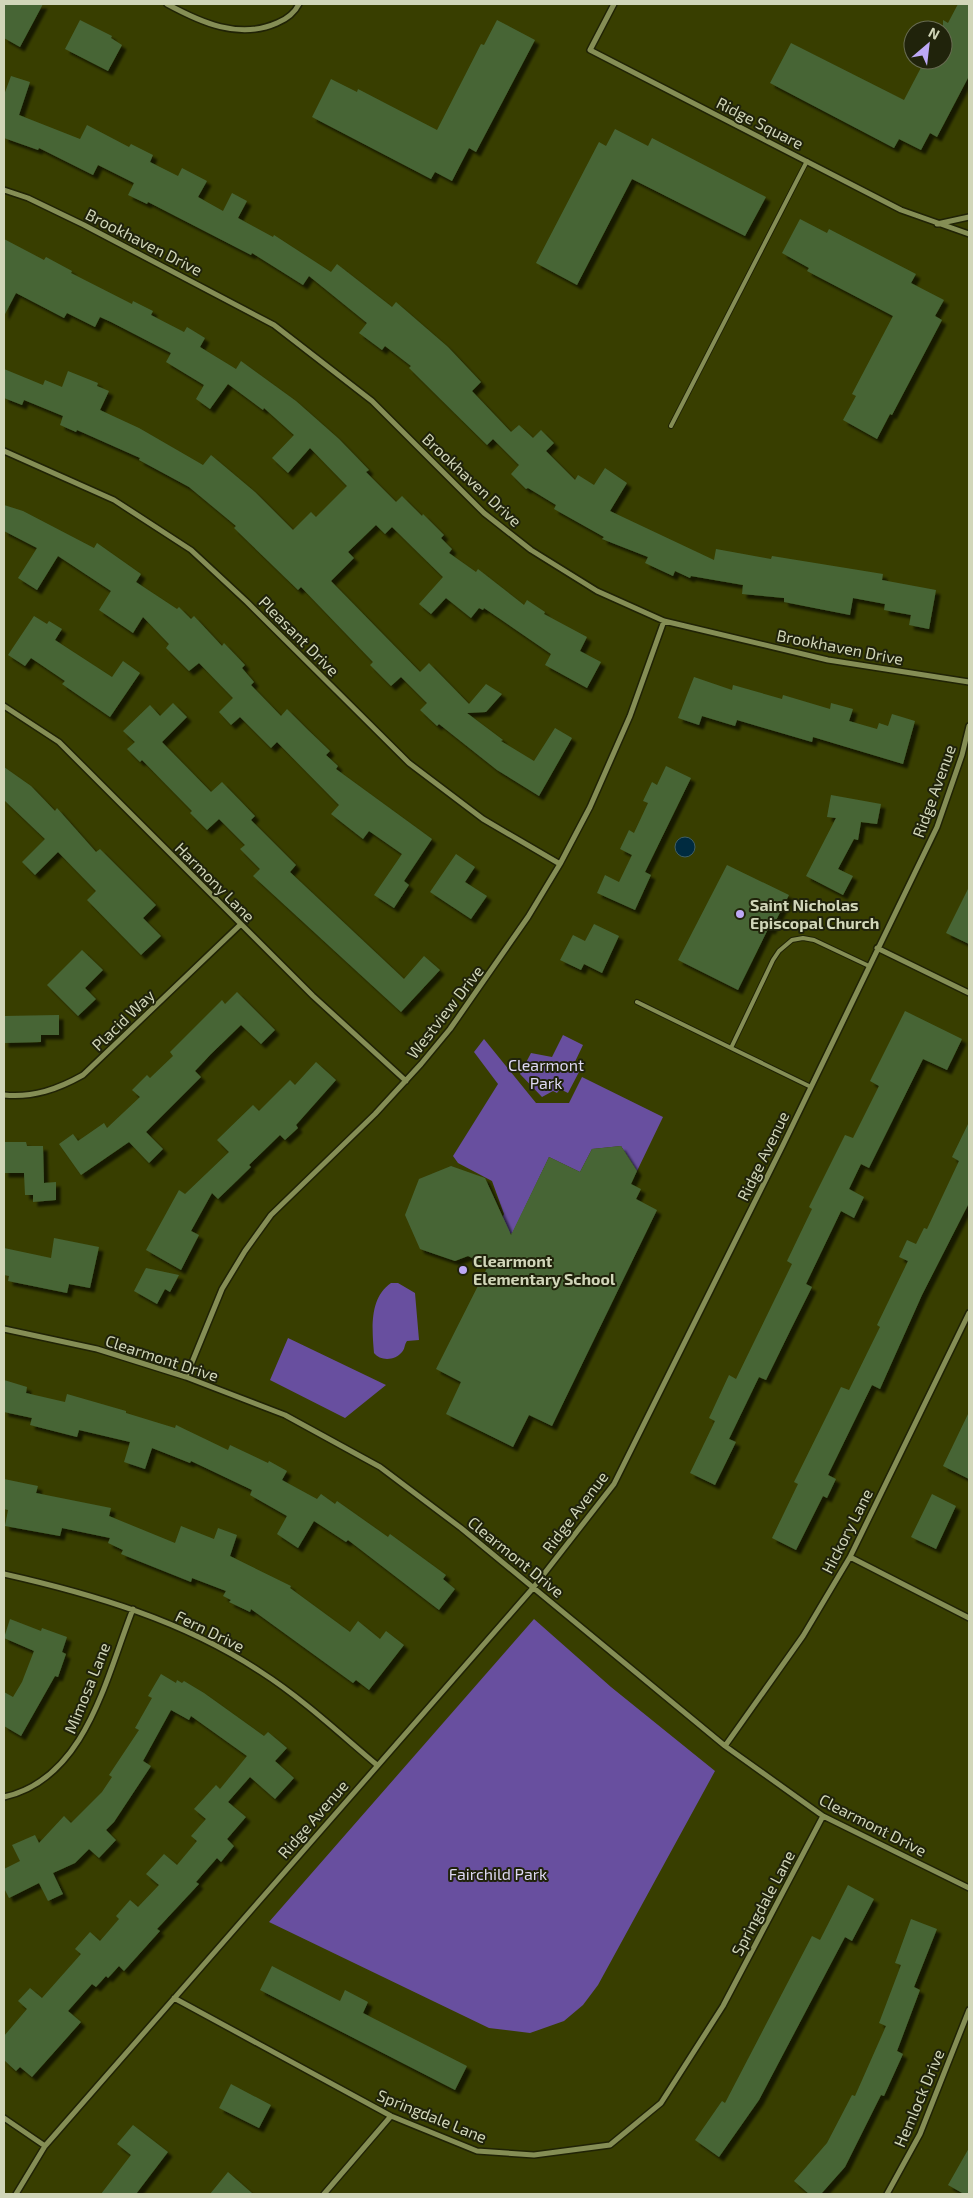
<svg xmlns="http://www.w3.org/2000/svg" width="973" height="2198" font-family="'Exo 2',sans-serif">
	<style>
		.green { fill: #684f9f }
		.water { fill: #002b40; stroke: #3f5e64 }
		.building { fill: #476536; filter: url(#shadow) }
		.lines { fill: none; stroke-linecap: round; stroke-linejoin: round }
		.service-casing { stroke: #202305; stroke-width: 6 }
		.minor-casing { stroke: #202305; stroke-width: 8 }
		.service { stroke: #858e55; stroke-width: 4 }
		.minor { stroke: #858e55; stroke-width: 5 }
		.poi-dot { fill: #bda9f5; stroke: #20230b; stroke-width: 2 }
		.labels { text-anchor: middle; stroke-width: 4; stroke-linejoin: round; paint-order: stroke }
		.street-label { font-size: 16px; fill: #d1d6b9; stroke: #20230b }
		.poi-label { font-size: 16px; font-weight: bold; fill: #d1d6b9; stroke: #20230b; text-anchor: start }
		.park-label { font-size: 16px; fill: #ddd8f2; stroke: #20230b }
	</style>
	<defs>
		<filter id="shadow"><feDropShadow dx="4.5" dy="4.5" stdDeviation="1" flood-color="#0009"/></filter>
	</defs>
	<rect width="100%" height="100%" fill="#383e00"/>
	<path class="green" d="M563,1035L583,1045L572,1068L579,1072L568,1093L560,1089L557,1093L553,1091L542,1097L520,1074L531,1053L552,1057Z
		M484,1039L536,1103H569L582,1077L663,1117L637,1171L621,1146L592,1149L580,1172L549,1157L512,1234L498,1227L504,1214L492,1181L458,1163L453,1156L498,1084L474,1052Z
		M391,1283H398L415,1293L419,1340L407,1341C404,1345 405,1349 402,1352C395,1361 380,1361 374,1353C372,1329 369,1298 391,1283Z
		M288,1338L386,1385L345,1418L270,1380Z
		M534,1619L611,1687L715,1771L598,1985L583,2005L564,2021L530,2033L489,2028L269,1922Z"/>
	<path class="water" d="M675 847a10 10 0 1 1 20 0a10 10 0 1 1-20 0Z"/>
	<path class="building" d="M4,4H43L20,47L4,38Z
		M958,4H969V76L937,137L930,133L921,150L899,139L894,148L770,83L791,43L904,100L925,60H943V20L948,23Z
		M80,20L112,36L111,38L122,45L108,71L65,49Z
		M497,20L535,40L476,152L469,148L452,181L435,172L431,179L312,117L331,79L357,92L358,89L437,130L481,44L484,45Z
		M11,76L30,82L19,115L80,139L87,125L129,147L131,144L153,155L150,162L178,176L182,168L207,181L198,197L223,211L232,193L247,201L238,218L273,237L274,235L331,272L337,264L392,307L396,302L448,347L481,382L472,391L511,432L519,425L533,438L541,430L554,443L546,451L575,480L578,475L594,485L605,468L627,483L610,511L714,560L716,549L771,559L772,556L883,574L882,580L936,590L929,629L909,625L911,615L884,610L885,604L853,598L850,615L784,602V598L742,594L743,585L691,576L690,578L675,571L673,576L645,563L648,557L602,539L604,537L554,509L556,505L528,488L526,489L511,474L519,465L493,439L487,445L409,368L411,366L385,346L382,350L359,333L367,323L309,276L303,285L252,253L251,255L148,202L147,204L128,195L134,183L98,165L93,175L39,148L38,150L4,138V95Z
		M615,129L648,146L652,138L766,197L745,236L632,179L577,285L536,263L599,142L606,146Z
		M800,219L827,233L829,229L916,274L911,283L944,300L935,316L942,320L892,415L890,414L877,439L843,420L856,396L852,394L893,316L807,271L809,268L782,253Z
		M4,239L44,260L46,257L72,271L71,273L132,304L133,301L153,311L151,315L184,332L187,327L205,338L200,347L236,369L241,361L296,401L339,439L369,470L366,472L396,502L402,496L422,516L423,514L444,535L441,538L452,549L449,553L476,572L478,569L524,605L527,600L545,612L544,614L587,637L580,651L601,662L587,688L545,665L551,654L484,608L483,610L479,608L471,618L446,598L431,614L419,604L443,577L392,527L385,534L376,525L348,552L354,558L331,581L420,672L429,663L469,704L486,684L502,694L486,712L467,713L503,740L501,741L534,761L555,728L572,738L539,796L497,770L439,724L437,726L420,710L427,703L401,677L391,686L370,665L373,662L301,587L298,590L234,528L236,526L189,487L139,460L140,458L77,430L76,432L60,425L63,416L24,400L22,405L4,398V369L43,385L45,380L62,387L68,371L98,383L97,386L109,391L100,410L139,428L203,465L211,455L255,492L293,530L311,512L316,517L347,486L310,448L288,473L272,458L294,435L264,408L263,410L228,384L210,409L196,399L204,385L166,362L171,353L111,322L100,317L95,327L67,313L64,318L16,293L4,316Z
		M4,505L23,511L94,548L97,543L141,574L136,582L177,609L179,607L191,619L194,616L222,646L224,643L245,665L242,668L254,682L251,685L281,716L287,709L308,730L330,751L326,755L338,766L336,769L432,839L404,881L409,885L394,908L374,895L402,854L369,831L363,839L331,814L339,805L277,742L271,748L240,717L231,725L219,712L233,698L199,663L189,671L166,648L169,644L143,617L133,633L99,610L111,591L58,556L37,590L18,578L37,548L4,531Z
		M34,616L47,624L49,621L62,629L55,640L112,677L123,661L140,673L110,717L62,684L65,681L31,658L25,666L8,655Z
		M694,677L732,690L733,685L782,699L783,695L830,709L831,703L853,709L849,721L877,729L879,723L888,726L892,714L915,721L903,764L813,737L812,742L737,720L735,726L702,716L699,725L678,718Z
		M173,703L187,717L162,742L211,792L222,782L255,816L251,820L296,865L290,872L404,979L424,956L440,970L401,1012L253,876L260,869L240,849L245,845L219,819L207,830L190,813L192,811L142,760L140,762L127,749L135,742L123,731L150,705L160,716Z
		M666,766L691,778L645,872L651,875L635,910L597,893L605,875L619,882L632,855L620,849L629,830L634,833L648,803L643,801L652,782L657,785Z
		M4,767L31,786L55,811L57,808L96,852L100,849L156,905L143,918L161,936L141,955L87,900L96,891L58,852L35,875L22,862L45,839L4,800Z
		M831,795L881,804L877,824L861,822L858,840L854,839L838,869L853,876L843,895L806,876L836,818L827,817Z
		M456,854L475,867L465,882L487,896L471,919L430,892Z
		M727,865L789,895L771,930L768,929L738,990L678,960Z
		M969,887V944L946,933Z
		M594,924L619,936L602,973L584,964L581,970L560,960L573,935L585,941Z
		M82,950L103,970L85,988L96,999L78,1016L47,985Z
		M237,992L275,1030L261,1044L241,1025L211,1054L195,1071L201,1077L146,1132L163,1149L149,1163L129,1142L81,1175L59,1144L73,1134L78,1141L104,1123L107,1128L140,1097L132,1090L147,1075L150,1078L173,1056L170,1052L222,1000L225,1004Z
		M905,1011L962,1039L947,1070L923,1059L869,1168L861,1164L849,1189L864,1197L854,1218L841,1211L806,1284L812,1287L791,1329L766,1380L759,1377L729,1439L736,1442L715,1485L690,1473L715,1421L709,1418L729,1375L736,1379L792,1264L787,1261L812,1209L809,1207L845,1135L853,1138L879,1086L870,1081Z
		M59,1015V1035H41V1042L4,1043V1016Z
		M316,1062L336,1080L296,1125L298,1128L285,1140L280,1135L249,1165L251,1167L218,1199L212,1193L191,1231L199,1235L181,1270L146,1250L179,1190L185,1194L229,1152L217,1140L253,1105L259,1111L290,1080L295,1085Z
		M969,1122V1203L922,1295L880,1389L872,1385L828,1475L836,1479L827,1498L823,1496L796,1550L772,1538L798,1484L794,1482L841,1387L849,1390L880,1327L877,1325L908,1261L899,1257L907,1240L916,1244L924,1228L927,1229L959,1161L952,1157Z
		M4,1142H26L27,1146H43L44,1183L56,1182V1200L33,1202V1195H25L24,1173H4Z
		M621,1146L637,1171L631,1184L641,1189L636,1199L657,1210L552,1426L529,1415L513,1447L446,1414L461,1382L436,1369L488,1266L468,1256L455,1261L420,1249L405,1215L419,1179L451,1166L485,1178L511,1235L549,1157L580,1172L592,1149Z
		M54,1238L99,1247L90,1288L69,1284L67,1293L8,1281L9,1276L4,1275V1248L51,1258Z
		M146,1268L179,1275L170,1292L165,1289L157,1304L134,1291Z
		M4,1380L27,1387L26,1393L65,1402L67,1394L126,1411V1413L175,1428L176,1425L228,1450L230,1445L268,1463L269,1461L287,1471L282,1480L317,1499L321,1494L335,1504L337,1501L388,1537L390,1534L446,1575L443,1579L455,1589L439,1610L348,1540L346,1542L314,1521L298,1548L277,1534L287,1516L250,1495L252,1490L191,1461L190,1463L152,1448L145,1469L124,1462L130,1442L79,1430L77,1437L30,1425L32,1418L4,1412Z
		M969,1412V1479L943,1466Z
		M4,1479L38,1486L36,1493L111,1508L109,1516L175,1543L181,1526L214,1539L218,1528L237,1535L230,1556L291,1586L290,1588L350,1632L358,1621L380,1639L386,1631L404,1645L369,1690L356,1680L353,1683L251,1609L250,1612L229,1602L231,1600L223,1596L226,1591L192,1578L191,1582L121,1554L123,1550L108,1543L110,1538L62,1528L60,1536L5,1526L8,1510L4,1509Z
		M932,1494L956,1506L936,1549L911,1537Z
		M10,1619L41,1631L42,1628L67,1637L62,1652L66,1654L58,1677L55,1676L21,1736L4,1726V1692L13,1697L22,1682L34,1651L4,1638Z
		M161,1674L176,1683L177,1680L182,1683L184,1681L204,1693L264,1736L268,1732L287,1748L275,1761L294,1778L275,1799L250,1777L228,1802L246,1817L227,1839L234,1846L221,1862L217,1858L196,1882L199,1884L157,1929L160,1931L124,1971L119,1966L108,1978L106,1976L96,1987L92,1984L68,2011L81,2022L32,2077L20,2067L16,2071L4,2060V2036L27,2009L18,2001L30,1988L42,1998L81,1954L75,1949L90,1932L100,1941L119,1919L116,1916L130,1900L138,1907L159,1885L146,1874L164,1854L177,1865L197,1841L191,1836L206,1819L194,1809L216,1785L220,1789L247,1756L191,1716L189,1720L171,1710L143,1761L151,1766L114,1822L106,1830L116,1840L99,1858L89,1849L75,1863L53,1873L63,1894L48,1901L39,1883L9,1898L4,1888V1869L20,1861L12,1845L35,1835L39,1843L64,1816L71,1823L102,1792L112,1777L109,1775L139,1730L135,1728L152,1698L148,1696Z
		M848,1885L874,1899L852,1941L845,1937L759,2100L719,2157L695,2140L722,2101L725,2103L812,1936L820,1940Z
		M911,1919L937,1929L914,1987L920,1990L897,2051L903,2054L884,2096L881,2095L845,2167L821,2194H809L794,2181L827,2143L852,2095L855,2096L886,2026L879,2023L901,1965L895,1963Z
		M272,1966L340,2001L345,1990L368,2002L363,2013L467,2066L455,2090L260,1990Z
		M231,2084L271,2105L259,2128L219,2108Z
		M133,2125L168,2152L136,2194H101L131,2155L117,2144Z
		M969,2148V2194H964L948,2185Z
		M228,2172L253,2194H210Z"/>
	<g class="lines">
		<g class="service-casing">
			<path id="service" d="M671,426L807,161
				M637,1002L731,1048
				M811,1087L731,1048L773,960L779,951L792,940L803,938L814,940L869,966"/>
		</g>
		<g class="minor-casing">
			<path id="minor" d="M167,4C200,22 239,40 277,23C287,19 294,14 299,4
				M614,4L590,50L901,210L969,234
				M4,190L28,198L84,225L274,325L372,401L484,513L531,550L597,591L664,621L828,660L969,682
				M937,224L969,217
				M4,451L114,500L191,550L247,602L409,763L483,819L560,864
				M4,706L59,742L313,996L406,1081
				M877,948L969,993
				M4,1095C33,1098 58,1089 83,1075L240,925
				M4,1329L97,1349L186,1377L285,1415L380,1467L461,1528L725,1746L823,1816L969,1888
				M186,1377L222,1289L245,1251L271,1215L375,1114L421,1064L450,1029L528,917L560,864L590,807L630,716L664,621
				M850,1557L969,1618
				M4,1574C93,1594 184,1621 261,1672C303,1699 339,1733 377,1765
				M725,1746L803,1636L850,1557L969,1313
				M4,1797C86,1779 106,1677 133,1609
				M174,1998L391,2116L477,2151L534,2155L610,2145L661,2103L723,2006L823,1816
				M4,2118L45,2146
				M16,2194L45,2146L59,2130L533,1588L614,1484L783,1145L937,827L962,755L969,726
				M324,2194L391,2116
				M887,2194L920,2134L969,2010"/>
		</g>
		<use href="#service" class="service"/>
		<use href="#minor" class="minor"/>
	</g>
	<g class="poi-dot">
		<circle cx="740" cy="914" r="5"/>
		<circle cx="463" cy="1270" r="5"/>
	</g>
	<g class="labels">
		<g class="street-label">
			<text transform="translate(760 123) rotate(27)" y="6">Ridge Square</text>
			<text transform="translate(144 242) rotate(27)" y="6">Brookhaven Drive</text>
			<text transform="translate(472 480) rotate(43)" y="6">Brookhaven Drive</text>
			<text transform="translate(299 636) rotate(45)" y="6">Pleasant Drive</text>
			<text transform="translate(840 647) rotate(11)" y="6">Brookhaven Drive</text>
			<text transform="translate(934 791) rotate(-70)" y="6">Ridge Avenue</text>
			<text transform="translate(215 882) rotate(45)" y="6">Harmony Lane</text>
			<text transform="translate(445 1012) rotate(-52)" y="6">Westview Drive</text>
			<text transform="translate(123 1020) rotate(-44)" y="6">Placid Way</text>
			<text transform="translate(763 1156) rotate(-64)" y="6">Ridge Avenue</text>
			<text transform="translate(162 1358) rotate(18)" y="6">Clearmont Drive</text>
			<text transform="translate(575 1512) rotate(-53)" y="6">Ridge Avenue</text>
			<text transform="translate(847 1531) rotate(-63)" y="6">Hickory Lane</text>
			<text transform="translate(516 1557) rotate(39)" y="6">Clearmont Drive</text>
			<text transform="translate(210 1631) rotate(26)" y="6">Fern Drive</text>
			<text transform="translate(87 1688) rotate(-68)" y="6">Mimosa Lane</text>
			<text transform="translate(313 1819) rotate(-49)" y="6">Ridge Avenue</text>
			<text transform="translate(873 1825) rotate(27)" y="6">Clearmont Drive</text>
			<text transform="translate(763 1903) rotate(-62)" y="6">Springdale Lane</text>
			<text transform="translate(919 2098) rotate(-67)" y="6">Hemlock Drive</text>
			<text transform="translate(432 2116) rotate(22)" y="6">Springdale Lane</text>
		</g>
		<g class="poi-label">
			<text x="750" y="911">Saint Nicholas<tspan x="750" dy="18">Episcopal Church</tspan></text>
			<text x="473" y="1267">Clearmont<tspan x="473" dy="18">Elementary School</tspan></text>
		</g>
		<g class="park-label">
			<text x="546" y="1071">Clearmont<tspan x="546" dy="18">Park</tspan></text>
			<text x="498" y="1880">Fairchild Park</text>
		</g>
	</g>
	<rect width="973" height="2198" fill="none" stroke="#d1d6b9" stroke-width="10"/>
	<g transform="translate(928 45) rotate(28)"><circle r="24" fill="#20230b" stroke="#676b51"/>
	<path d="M0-4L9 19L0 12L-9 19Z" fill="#bda9f5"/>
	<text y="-8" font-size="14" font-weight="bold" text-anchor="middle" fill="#d1d6b9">N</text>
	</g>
</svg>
